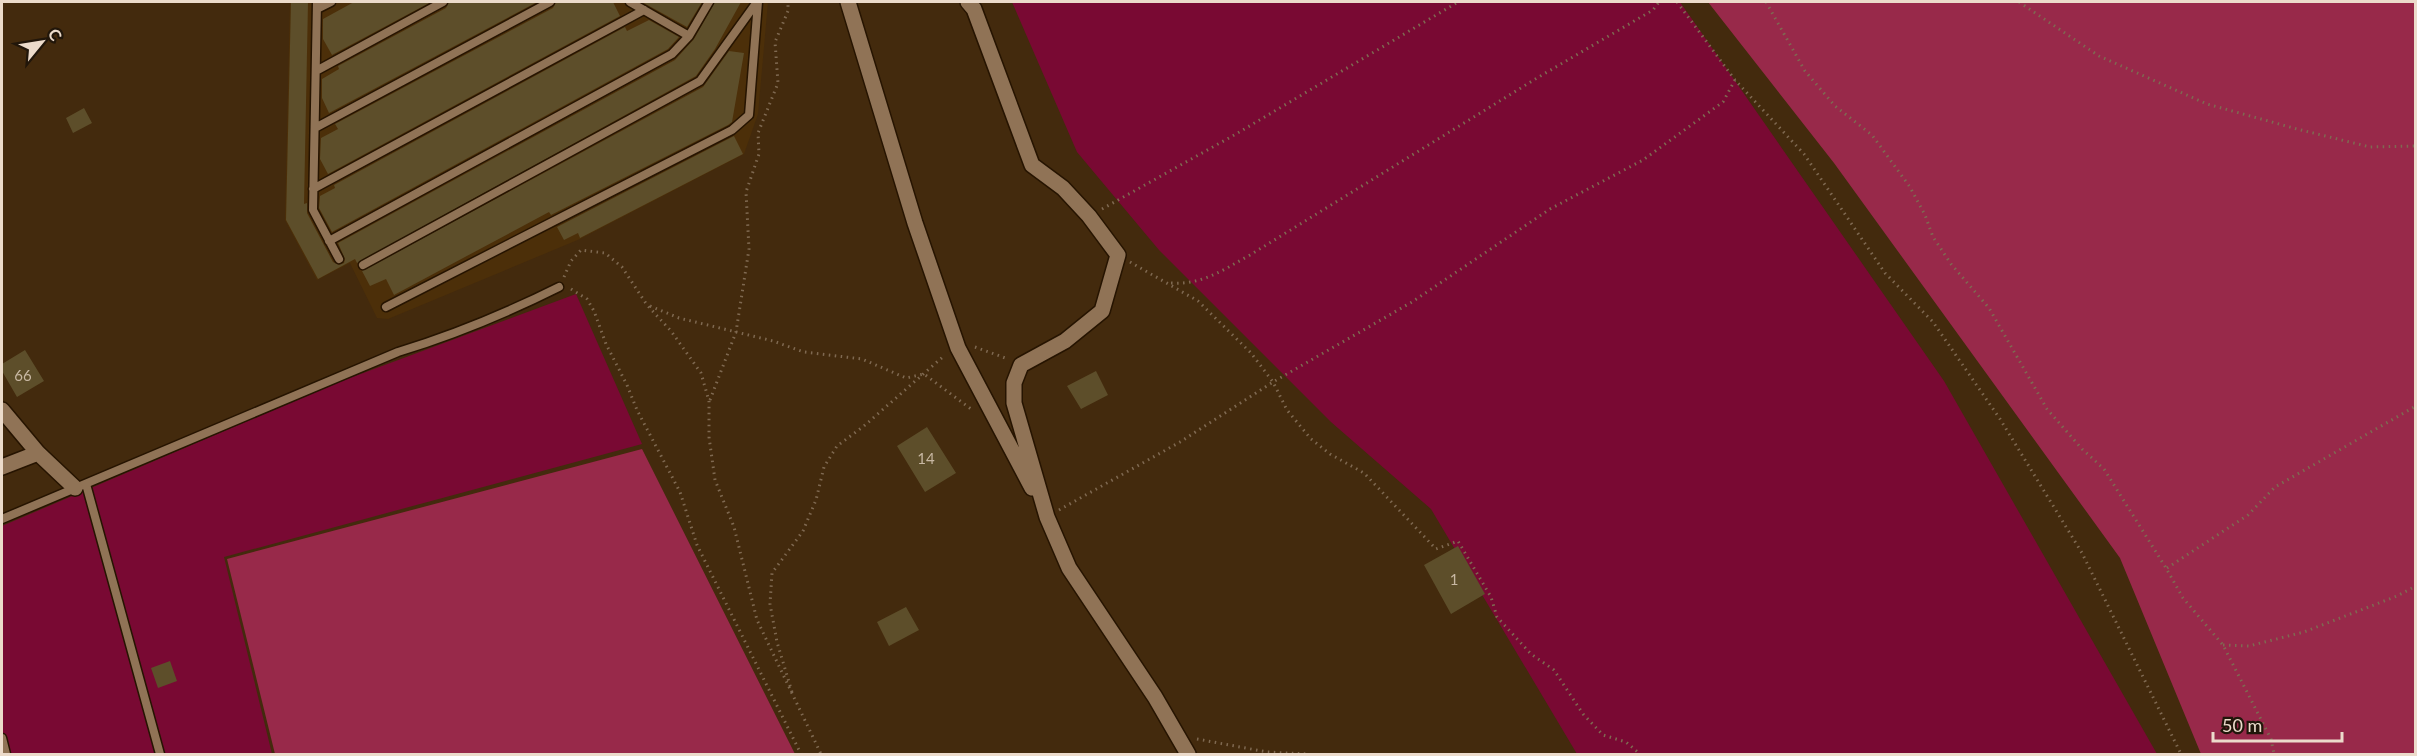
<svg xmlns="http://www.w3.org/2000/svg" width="2417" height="756" font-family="Lato,sans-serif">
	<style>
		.built { fill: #4c2f09 }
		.green { fill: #790933 }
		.forest { fill: #98294a }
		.building { fill: #5d4e2a }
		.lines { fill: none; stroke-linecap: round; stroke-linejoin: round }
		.service-casing { stroke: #261401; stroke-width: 11 }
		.minor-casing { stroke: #261401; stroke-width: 18 }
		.path { stroke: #7f6951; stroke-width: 3; stroke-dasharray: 1.5 4.5; stroke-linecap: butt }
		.service { stroke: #907356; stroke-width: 8 }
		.minor { stroke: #907356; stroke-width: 15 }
		.labels { text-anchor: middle; stroke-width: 6; stroke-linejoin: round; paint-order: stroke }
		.number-label { font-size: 15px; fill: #c8b8a3 }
	</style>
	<rect width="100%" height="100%" fill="#432a0d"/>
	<path class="built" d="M290,2H768L758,114L744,154L580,239L388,319L377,318L350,263L317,280L285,220Z"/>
	<path class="green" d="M1012,2H1680L1944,381L2157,754H1577L1431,509L1331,422L1159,250L1077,152Z
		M576,294L642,444L224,557L272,754H2V526L339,382Z"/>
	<path class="forest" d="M1708,2H2415V754H2201L2120,558L1834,163Z
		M642,449L795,754H275L227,559Z"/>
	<path class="building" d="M291,2H308L304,204L307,203V213L333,262L339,265L344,263L345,259L338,243L675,60L694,39L715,2H741L715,49L696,76L357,263L355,259L318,279L286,220Z
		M354,2H431L332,55L323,39V19Z
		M449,2H537L329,113L322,98V79L339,69L338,66L446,8Z
		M556,2H613L620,16L328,174L320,159L321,138L338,129L335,124L553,8Z
		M642,2H702L687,27Z
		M649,20L679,37L668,49L332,232L319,208L320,196L335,188L334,185L625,27L627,31Z
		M729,51L744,53L732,122L728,125L551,215L549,212L394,295L386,279L370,286L362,271L703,87Z
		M84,108L92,123L73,133L66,118Z
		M734,136L743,154L580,238L578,233L564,240L557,227Z
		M25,350L44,381L17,397L2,371V364Z
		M1096,371L1108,395L1081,409L1067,386Z
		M927,427L956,473L925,492L897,446Z
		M1458,546L1485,594L1451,614L1424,565Z
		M906,607L919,630L889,646L877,622Z
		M170,661L177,681L158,688L151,668Z"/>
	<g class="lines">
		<g class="service-casing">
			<path id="service" d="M317,2L313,210L339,259
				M630,2L689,36
				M317,9L331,2
				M316,71L443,2
				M315,128L550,2
				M313,189L644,10
				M329,241L672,54L689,36L709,2
				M363,265L700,81L757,2
				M386,307L732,130L749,115L758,2
				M86,484L160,754
				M2,519L398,352C454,335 507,313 559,287
				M2,738L6,754"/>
		</g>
		<g class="minor-casing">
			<path id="minor" d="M848,2L915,223L958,348L1032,488
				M968,2L974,9L1032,165L1063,188L1089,216L1118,255L1102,311L1065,341L1021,365L1014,383V403L1047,517L1069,568L1155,697L1188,754
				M2,410L38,453L75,488
				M2,467L38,453"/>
		</g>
		<path class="path" d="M1677,2L1735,80L1804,154L1885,273L1933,322L2000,419L2082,553L2181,754
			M1766,2L1805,71L1835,106L1872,135L1910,187L1925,215L1933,237L1951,264L1989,308L2047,409L2082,449L2104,469L2166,568L2183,598L2223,645L2271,739L2274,754
			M2019,2L2099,56L2207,104L2297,129L2370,147L2416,146
			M1102,209L1236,134L1458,2
			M1130,262L1198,301L1251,353L1273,382L1287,410L1311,439L1330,454L1364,473L1436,549L1458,541L1491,597L1497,617L1531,654L1554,670L1583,714L1603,735L1626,742L1640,754
			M564,277L571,261L581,250L605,253L622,267L647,305L671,331L701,373L709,401V437L715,480L734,527L757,620L821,754
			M1171,283C1202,285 1223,270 1250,255L1537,78L1653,10L1659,2
			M571,289L587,299L594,311L606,344L627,385L637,410L680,492L697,545L801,754
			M650,306L679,318L773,341L804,352L862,359L906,378L924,374L971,409
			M975,347L1008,359
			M710,400L736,332L749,249L746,192L759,154L758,133L778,83L775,42L788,11V2
			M1059,510L1180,442L1273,382L1412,302L1550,209L1643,160L1723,102L1735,80
			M2167,568L2248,515L2275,487L2416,406
			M2223,645L2249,646L2304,632L2397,596L2416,586
			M792,692L777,642L770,604L772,573L803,531L816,500L824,467L837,446L864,426L945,355
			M1197,739L1267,752L1308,754"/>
		<use href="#service" class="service"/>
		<use href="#minor" class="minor"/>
	</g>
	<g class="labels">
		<g class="number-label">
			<text x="23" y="381">66</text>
			<text x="926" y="464">14</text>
			<text x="1454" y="585">1</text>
		</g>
	</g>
	<rect width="2417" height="756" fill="none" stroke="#ecdbcb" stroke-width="6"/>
	<g transform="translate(42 42) rotate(60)" stroke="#21160a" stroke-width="4.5" paint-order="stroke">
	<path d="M0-4.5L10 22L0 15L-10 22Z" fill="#ecdbcb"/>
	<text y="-9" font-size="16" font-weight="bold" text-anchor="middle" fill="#ecdbcb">С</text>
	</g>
	<path d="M2213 732v9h129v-9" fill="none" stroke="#ecdbcb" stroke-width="3"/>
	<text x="2222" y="732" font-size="18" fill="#ecdbcb" stroke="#21160a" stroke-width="4.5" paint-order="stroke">50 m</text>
</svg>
